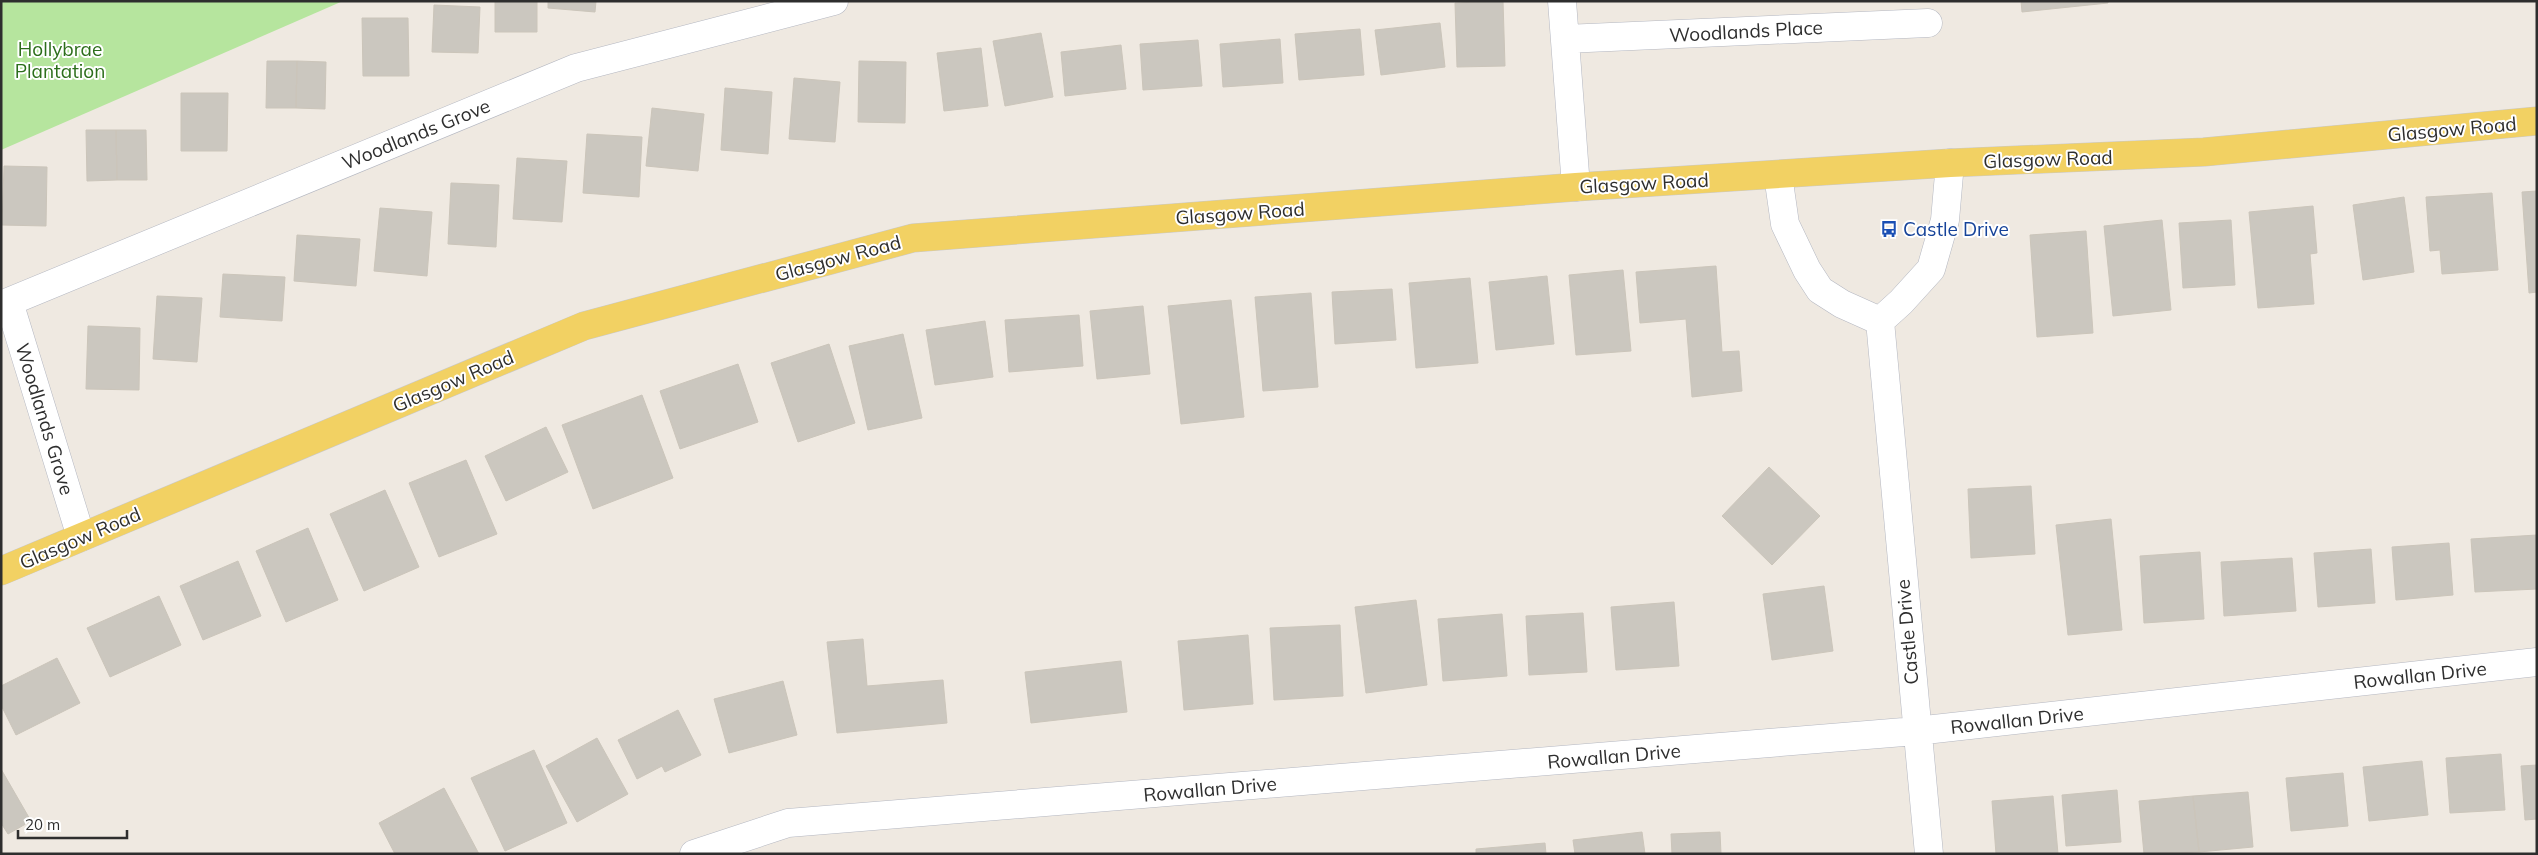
<svg xmlns="http://www.w3.org/2000/svg" width="2538" height="855" font-family="Mulish,sans-serif">
	<style>
		.green { fill: #b6e59e }
		.building { fill: #cbc7bf; stroke: #cbc5ba }
		.lines { fill: none; stroke-linecap: round; stroke-linejoin: round }
		.minor-casing { stroke: #b4b7c1; stroke-width: 29 }
		.major-casing { stroke: #c9c9c9; stroke-width: 29 }
		.minor { stroke: #fff; stroke-width: 28 }
		.major { stroke: #f2d163; stroke-width: 28 }
		.labels { text-anchor: middle; stroke-width: 4; stroke-linejoin: round; paint-order: stroke }
		.street-label { font-size: 19px; fill: #2e2e2e; stroke: #fff }
		.park-label { font-size: 19px; fill: #2c6e1b; stroke: #fff }
		.transit-label { font-size: 19px; fill: #164399; stroke: #fff; text-anchor: start }
	</style>
	<rect width="100%" height="100%" fill="#efe9e1"/>
	<path class="green" d="M1,1H343L1,150Z"/>
	<path class="building" d="M495,1H537V32H495Z
		M548,1H596L595,12L548,8Z
		M1503,1L1505,66L1457,67L1455,3Z
		M2021,1H2108V3L2022,12Z
		M434,5L480,7L478,53L432,52Z
		M362,18H408L409,76H363Z
		M1440,23L1445,67L1381,75L1375,30Z
		M1360,29L1364,75L1299,80L1295,34Z
		M1041,33L1053,97L1005,106L993,41Z
		M1280,39L1283,83L1223,87L1220,44Z
		M1198,40L1202,86L1143,90L1140,44Z
		M1121,45L1126,89L1065,96L1061,52Z
		M981,48L988,106L944,111L937,53Z
		M267,61H297L296,108H266Z
		M297,61L326,62L325,109L296,108Z
		M859,61L906,62L905,123L858,122Z
		M794,78L840,82L835,142L789,139Z
		M725,88L772,92L768,154L721,150Z
		M181,93H228L227,151H181Z
		M652,108L704,114L698,171L646,166Z
		M86,130H116L117,180L87,181Z
		M116,130H146L147,180H117Z
		M587,134L642,137L639,197L583,193Z
		M517,158L567,161L562,222L513,219Z
		M4,166L47,167L46,226L2,225Z
		M451,183L499,185L496,247L448,244Z
		M2537,191V292L2529,293L2522,192Z
		M2492,193L2498,270L2442,274L2440,250L2430,251L2426,197Z
		M2404,197L2414,272L2363,280L2353,205Z
		M2313,206L2317,253L2310,254L2314,304L2258,308L2249,212Z
		M380,208L432,212L427,276L374,271Z
		M2162,220L2171,310L2113,316L2104,226Z
		M2231,220L2235,285L2183,288L2179,223Z
		M2086,231L2093,333L2037,337L2030,235Z
		M297,235L360,239L356,286L294,281Z
		M1716,266L1722,352L1739,351L1742,391L1692,397L1686,319L1640,323L1636,272Z
		M1623,270L1631,351L1576,355L1569,275Z
		M223,274L285,277L282,321L220,317Z
		M1547,276L1554,344L1496,350L1489,282Z
		M1470,278L1478,363L1416,368L1409,283Z
		M1392,289L1396,340L1335,344L1332,292Z
		M1311,293L1318,387L1263,391L1255,297Z
		M157,296L202,298L197,362L153,359Z
		M1231,300L1244,417L1181,424L1168,306Z
		M1143,306L1150,374L1097,379L1090,311Z
		M1079,315L1083,366L1009,372L1005,320Z
		M985,321L993,377L935,385L926,330Z
		M88,326L140,328L139,390L86,389Z
		M903,334L922,418L868,430L849,346Z
		M829,344L855,423L798,442L771,363Z
		M738,364L758,422L680,449L660,391Z
		M642,395L673,478L593,509L562,425Z
		M546,427L568,472L506,501L485,456Z
		M466,460L497,534L439,557L409,483Z
		M1769,467L1820,516L1772,565L1722,516Z
		M2031,486L2035,554L1971,558L1968,489Z
		M385,490L419,567L364,591L330,514Z
		M2111,519L2122,630L2068,635L2056,525Z
		M308,528L338,600L286,622L256,551Z
		M2537,535V589L2475,592L2471,539Z
		M2449,543L2453,595L2396,600L2392,547Z
		M2371,549L2375,603L2318,607L2314,553Z
		M2200,552L2204,619L2144,623L2140,556Z
		M2292,558L2296,611L2224,616L2221,562Z
		M238,561L261,616L203,640L180,586Z
		M1824,586L1833,651L1772,660L1763,594Z
		M159,596L181,645L110,677L87,628Z
		M1416,600L1427,685L1366,693L1355,607Z
		M1674,602L1679,666L1616,670L1611,607Z
		M1583,613L1587,672L1529,675L1526,616Z
		M1502,614L1507,676L1443,681L1438,619Z
		M1340,625L1343,696L1274,700L1270,628Z
		M1248,635L1253,704L1184,710L1178,641Z
		M863,639L867,686L943,680L947,723L837,733L827,642Z
		M57,658L80,703L16,735L1,705V686Z
		M1121,661L1127,712L1031,723L1025,672Z
		M783,681L797,735L729,753L714,699Z
		M678,710L701,755L665,772L662,766L637,779L618,740Z
		M597,738L628,794L577,822L546,766Z
		M534,750L567,823L505,851L471,778Z
		M2501,754L2505,810L2450,813L2446,758Z
		M2422,761L2428,815L2369,821L2363,767Z
		M2537,765V819L2525,820L2521,766Z
		M1,769L31,821L8,834L1,823Z
		M2343,773L2348,826L2291,831L2286,778Z
		M444,788L479,854H395L379,823Z
		M2117,790L2121,842L2066,846L2062,795Z
		M2248,792L2253,847L2199,852L2193,796Z
		M2053,796L2058,854H1996L1992,801Z
		M2193,796L2199,852L2144,854L2139,801Z
		M1642,832L1645,854H1575L1573,840Z
		M1720,832L1721,854H1672L1671,834Z
		M1545,843L1546,854H1476V849Z"/>
	<g class="lines">
		<g class="minor-casing">
			<path id="minor" d="M1562,1L1576,187
				M1565,39L1928,23
				M1778,175L1785,224L1807,270L1820,290L1842,304L1880,321L1929,854
				M9,302L81,537
				M1,305L576,68L834,1
				M1880,321L1901,302L1931,269L1945,220L1950,163
				M694,854L788,823L1916,731L2537,662"/>
		</g>
		<g class="major-casing">
			<path id="major" d="M1,571L584,326L913,238L1576,187L1950,163L2204,152L2537,121"/>
		</g>
		<use href="#minor" class="minor"/>
		<use href="#major" class="major"/>
	</g>
	<defs>
		<g id="bus-bare" transform="scale(1.35)"><path d="M-5-6H5V4H4V6H2V4H-2V6H-4V4H-5ZM-3.5-4V0h7V-4ZM-3.5 1.2v1.5H-2V1.2ZM2 1.2v1.5H3.5V1.2Z" fill="#1a4fb4" stroke="#fff" stroke-width="2.5" paint-order="stroke"/></g>
	</defs>
	<g fill-rule="evenodd">
		<use href="#bus-bare" x="1889" y="229"/>
	</g>
	<g class="labels">
		<g class="street-label">
			<text transform="translate(1746 31) rotate(-3)" y="7">Woodlands Place</text>
			<text transform="translate(2452 129) rotate(-5)" y="7">Glasgow Road</text>
			<text transform="translate(416 134) rotate(-22)" y="7">Woodlands Grove</text>
			<text transform="translate(2048 159) rotate(-2)" y="7">Glasgow Road</text>
			<text transform="translate(1644 183) rotate(-3)" y="7">Glasgow Road</text>
			<text transform="translate(1240 213) rotate(-4)" y="7">Glasgow Road</text>
			<text transform="translate(838 258) rotate(-15)" y="7">Glasgow Road</text>
			<text transform="translate(453 381) rotate(-23)" y="7">Glasgow Road</text>
			<text transform="translate(45 419) rotate(73)" y="7">Woodlands Grove</text>
			<text transform="translate(80 538) rotate(-23)" y="7">Glasgow Road</text>
			<text transform="translate(1907 632) rotate(-95)" y="7">Castle Drive</text>
			<text transform="translate(2420 675) rotate(-6)" y="7">Rowallan Drive</text>
			<text transform="translate(2017 720) rotate(-6)" y="7">Rowallan Drive</text>
			<text transform="translate(1614 756) rotate(-5)" y="7">Rowallan Drive</text>
			<text transform="translate(1210 789) rotate(-5)" y="7">Rowallan Drive</text>
		</g>
		<g class="park-label">
			<text x="60" y="56">Hollybrae<tspan x="60" dy="22">Plantation</tspan></text>
		</g>
		<g class="transit-label">
			<text x="1903" y="236">Castle Drive</text>
		</g>
	</g>
	<rect width="2538" height="855" fill="none" stroke="#2e2e2e" stroke-width="5"/>
	<path d="M18 830v8h109v-8" fill="none" stroke="#2e2e2e" stroke-width="2.5"/>
	<text x="25" y="830" font-size="15" fill="#2e2e2e" stroke="#ffffff" stroke-width="4" paint-order="stroke">20 m</text>
</svg>
